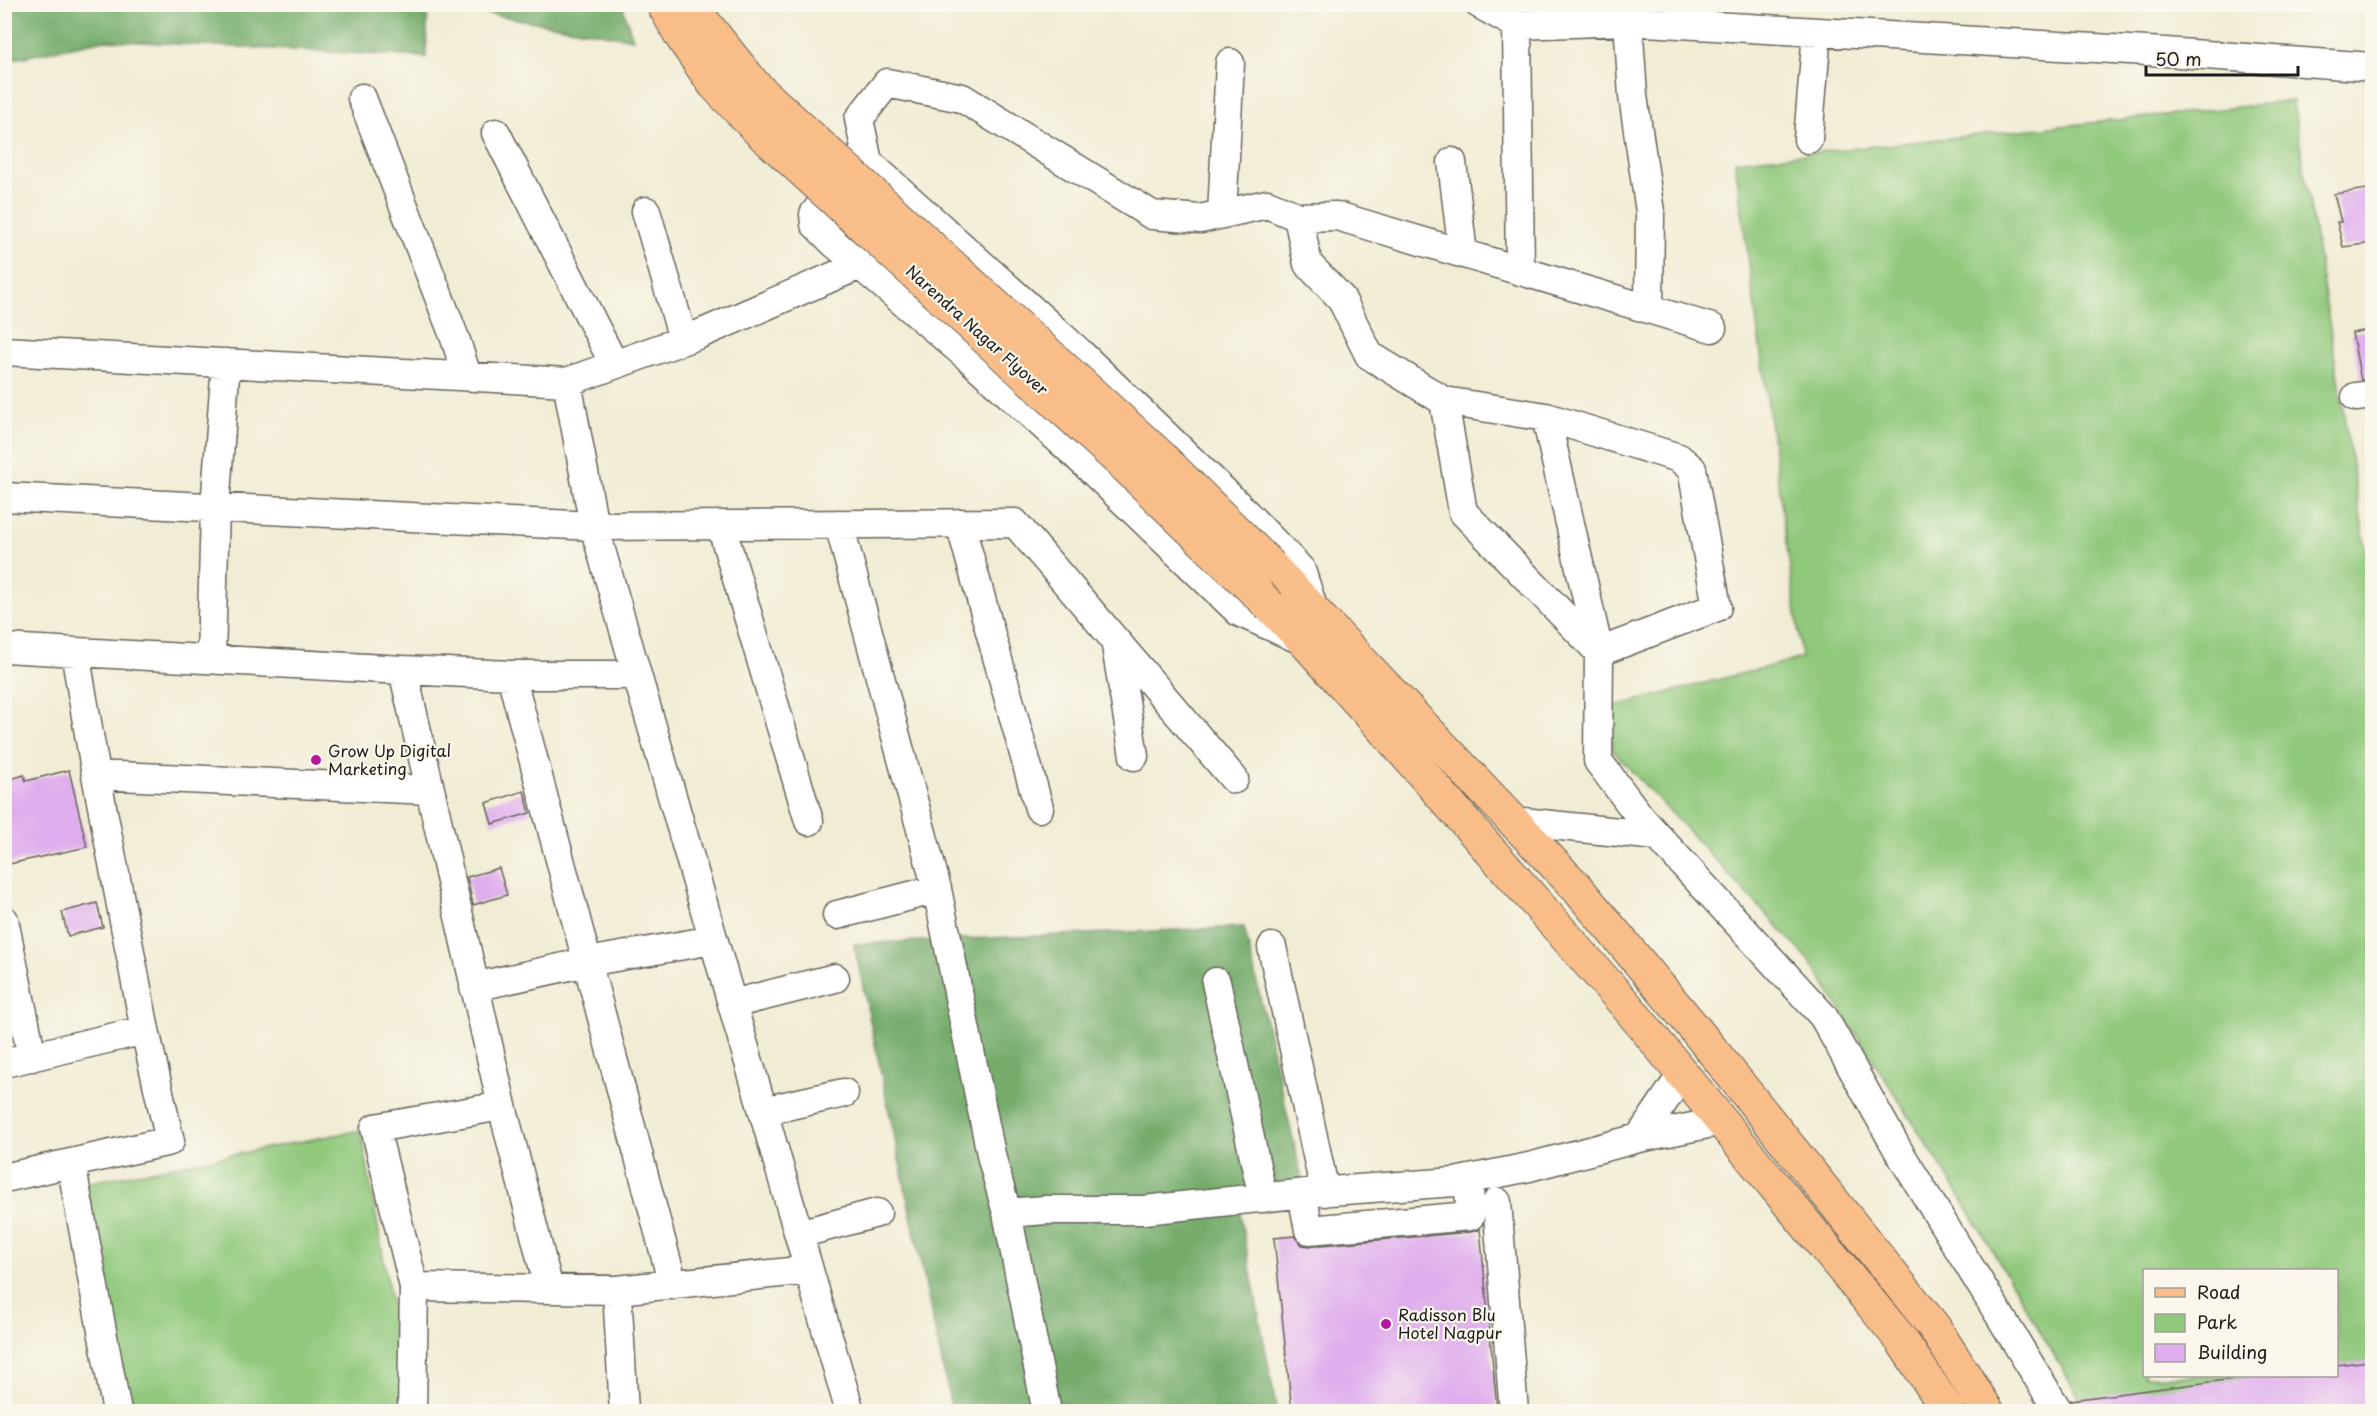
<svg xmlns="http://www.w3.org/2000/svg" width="2377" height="1416" font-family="'Playpen Sans',sans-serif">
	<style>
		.green { fill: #90c87c; stroke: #56724c; stroke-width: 1.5; fill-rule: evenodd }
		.forest { fill: #74ac6c; stroke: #486444; stroke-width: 1.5 }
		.building { fill: #dfaded }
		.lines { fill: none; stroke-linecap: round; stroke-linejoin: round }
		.minor-casing { stroke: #67655c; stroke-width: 31 }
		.major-casing { stroke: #67655c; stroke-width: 35 }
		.minor { stroke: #fff; stroke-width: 28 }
		.major { stroke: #f8bd89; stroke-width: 33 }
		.major-bridge-casing { stroke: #67655c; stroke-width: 35; stroke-linecap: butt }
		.major-bridge { stroke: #f8bd89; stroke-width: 33 }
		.poi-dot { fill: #b5179e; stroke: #fbf7ec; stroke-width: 2 }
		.labels { text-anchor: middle; stroke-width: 4.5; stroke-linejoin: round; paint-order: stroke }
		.street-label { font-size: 16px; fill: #1c1c1c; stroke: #fbf7ec }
		.poi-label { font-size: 16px; fill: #1c1c1c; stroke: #fbf7ec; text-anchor: start }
	</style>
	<rect width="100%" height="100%" fill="#fbf7ec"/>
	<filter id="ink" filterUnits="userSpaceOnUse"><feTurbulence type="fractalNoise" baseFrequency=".0167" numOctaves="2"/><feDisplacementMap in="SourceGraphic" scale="12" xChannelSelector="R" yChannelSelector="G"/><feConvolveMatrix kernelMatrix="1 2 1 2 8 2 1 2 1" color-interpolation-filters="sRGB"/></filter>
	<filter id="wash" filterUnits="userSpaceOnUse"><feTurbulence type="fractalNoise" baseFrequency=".008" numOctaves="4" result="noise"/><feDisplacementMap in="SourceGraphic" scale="24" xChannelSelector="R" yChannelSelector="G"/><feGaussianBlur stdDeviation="1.35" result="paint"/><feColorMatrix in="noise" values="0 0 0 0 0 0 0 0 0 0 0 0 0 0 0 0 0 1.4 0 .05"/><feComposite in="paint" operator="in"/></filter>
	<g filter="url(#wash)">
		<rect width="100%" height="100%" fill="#f1ecd4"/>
		<path class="green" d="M2293,101L2372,587V1402L2270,1412L2087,1411L1965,1204L1809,960L1612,750L1611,707L1802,658L1735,161ZM2144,1270H2336V1376H2144Z
			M361,1130L410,1411H129L85,1183Z"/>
		<path class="forest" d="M4,5H428L426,57L105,40L14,59L5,58Z
			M436,5H622L633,39Z
			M1244,927L1303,1183L1238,1204L1277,1411H952L854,944Z"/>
		<g id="blocks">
			<path class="building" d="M2373,188V243L2343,247L2337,222H2341L2334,194Z
				M2373,329V379L2361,380L2352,333Z
				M69,770L87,847L9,864L4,848V781L24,775L26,781Z
				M524,791L530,813L492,824L486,803Z
				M499,868L507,895L473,905L467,877Z
				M97,903L103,927L68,936L62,912Z
				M1480,1229L1497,1409L1475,1412H1292L1274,1238L1294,1236L1302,1245L1310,1246L1471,1232Z
				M2368,1361L2373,1412H2075L2071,1400L2257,1376H2337V1365Z"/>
		</g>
	</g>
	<g filter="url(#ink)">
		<use href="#blocks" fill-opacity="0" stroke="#67655c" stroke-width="1.5"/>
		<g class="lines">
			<g class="minor-casing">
				<path id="minor" d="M1479,4L1517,25
					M1628,21L2165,52L2372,67
					M362,98L456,341L467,376
					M496,133L614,364
					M1808,139L1817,32
					M868,162L859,119L887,83L962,98L1152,215L1200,219L1267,204L1298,217L1308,264L1341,298L1369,355L1444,401
					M1452,162L1463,254
					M646,211L683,339
					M1222,214L1230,63
					M1298,217L1337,216L1712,328
					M1520,271L1517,25L1628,21L1633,96L1650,212L1649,309
					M4,351L567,382L594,526L1015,523L1234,779
					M567,382L700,334L860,265
					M2356,397L2372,395
					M1444,401L1546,417L1679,458L1692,469L1717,607L1599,652L1463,512Z
					M1546,417L1599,652L1598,761L1641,818L1823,1016L1898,1150L2059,1412
					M4,497L594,526L850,1412
					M960,523L1039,808
					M721,525L809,821
					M1299,639L1239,612L1079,458L969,358L834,243L815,224L814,214L854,161L868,162L1079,352L1236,503L1301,570L1314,610
					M1115,640L1134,756
					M4,648L403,670
					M211,659L215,507L226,363
					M511,675L673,1285
					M96,775L429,790
					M1514,821L1657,836
					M937,889L992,1159L1007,1213L1047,1412
					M837,915L937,889L839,524
					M4,920L32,1057
					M1272,947L1325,1192
					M1216,982L1263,1198
					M474,987L587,962L713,940
					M732,1004L835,978
					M4,1063L145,1030L96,775L75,652
					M502,1106L549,1289
					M763,1111L844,1093
					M1639,1138L1683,1073
					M71,1163L117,1412
					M4,1178L170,1141L145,1030
					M1302,1194L1309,1230L1470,1216L1469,1179
					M1497,1202L1514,1412
					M1007,1213L1046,1210H1144L1316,1192L1455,1182L1529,1167L1639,1138L1722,1121
					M799,1234L877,1213
					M617,1290L809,1270
					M412,1412L414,1287
					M624,1412L617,1290L414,1287L375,1128L502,1106L403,670L511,675H637"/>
			</g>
			<g class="major-casing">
				<path id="major" d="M1271,566L1576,887L1695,1029L1934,1327L1988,1412
					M1270,606L1306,643L1401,749L1625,1004L1902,1341L1949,1412"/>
			</g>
			<use href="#minor" class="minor"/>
			<use href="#major" class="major"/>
			<g class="major-bridge-casing">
				<path id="major-bridge" d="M663,4L681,36L714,84L758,130L1124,465L1270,606
					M695,4L703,21L755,86L1158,454L1271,566"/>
			</g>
			<use href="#major-bridge" class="major-bridge"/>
		</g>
	</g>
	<g class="poi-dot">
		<circle cx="316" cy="760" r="6"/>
		<circle cx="1386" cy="1324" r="6"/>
	</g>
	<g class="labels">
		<g class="street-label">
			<text transform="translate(977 330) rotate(42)" y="6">Narendra Nagar Flyover</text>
		</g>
		<g class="poi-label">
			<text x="328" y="757">Grow Up Digital<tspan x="328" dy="18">Marketing</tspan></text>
			<text x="1398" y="1321">Radisson Blu<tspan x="1398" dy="18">Hotel Nagpur</tspan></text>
		</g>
	</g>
	<rect width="2377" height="1416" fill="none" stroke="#fbf7ec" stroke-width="24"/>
	<rect x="2143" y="1269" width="195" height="108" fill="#fbf7ec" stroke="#a29f99" stroke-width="1.5"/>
	<rect x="2155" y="1288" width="30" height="9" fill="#f8bd89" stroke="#a29f99" stroke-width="1.5"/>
	<text x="2197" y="1299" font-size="18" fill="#1c1c1c">Road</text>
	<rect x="2155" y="1314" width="30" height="18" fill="#90c87c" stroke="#a29f99" stroke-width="1.5"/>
	<text x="2197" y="1329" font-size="18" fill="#1c1c1c">Park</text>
	<rect x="2155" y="1344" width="30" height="18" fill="#dfaded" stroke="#a29f99" stroke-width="1.5"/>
	<text x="2197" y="1359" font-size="18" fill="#1c1c1c">Building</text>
	<path d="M2146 66v9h152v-9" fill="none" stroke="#1c1c1c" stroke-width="3"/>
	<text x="2155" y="66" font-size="18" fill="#1c1c1c" stroke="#fbf7ec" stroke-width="4.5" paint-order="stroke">50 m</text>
</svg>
